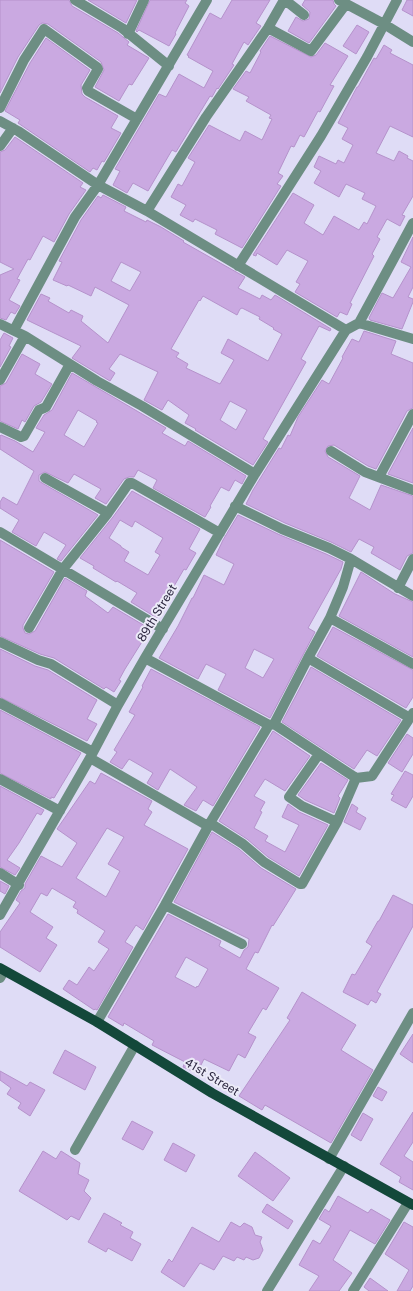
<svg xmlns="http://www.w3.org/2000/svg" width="413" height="1291" font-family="'Public Sans',sans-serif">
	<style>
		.building { fill: #caa9e1; stroke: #b592cb; fill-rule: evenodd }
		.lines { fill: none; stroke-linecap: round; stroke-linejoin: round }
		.minor { stroke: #6d8e83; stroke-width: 10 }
		.major { stroke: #13483a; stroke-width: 10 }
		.labels { text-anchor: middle; stroke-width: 4; stroke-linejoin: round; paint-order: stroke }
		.street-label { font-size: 12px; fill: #2d2841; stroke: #ecebf8 }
	</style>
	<rect width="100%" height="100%" fill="#dfdcf6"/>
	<path class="building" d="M0,0H69L72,6L118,33L129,42L127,45L149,58L132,85L129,84L119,101L95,87L104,70L101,62L48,24L42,23L39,25L18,57L0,93Z
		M88,0H137L126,23Z
		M150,0H187L185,3L189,6L175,33L176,34L169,46L139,30L137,32L136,31Z
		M232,0H270L256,23L261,26L248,45L244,42L232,64L234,65L218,89L217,88L212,97L210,96L176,152L172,150L148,191L133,183L127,193L113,185L120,171L115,169L159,94L166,97L179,74L204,88L213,71L188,57L189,56L187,55L210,13L221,19Z
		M305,0H333L334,4L336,6L309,43L288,31L296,17L303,21L309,19L310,12L302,5Z
		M407,0H413V16L402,10Z
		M357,25L369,32L356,54L343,46Z
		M270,36L311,57L316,55L325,43L348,56L330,85L334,86L320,112L318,111L304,137L300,135L294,147L291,146L278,173L283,176L277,184L281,186L242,248L215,234L217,230L195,219L193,222L180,215L186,205L171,197L178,184L182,186L195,162L188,158L209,125L240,141L245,131L262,140L272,119L269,118L271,115L246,101L249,97L233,89L246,71L250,73L261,52L260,51Z
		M46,38L90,70L81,85L82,94L85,97L118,116L111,128L121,133L104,162L102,161L97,170L93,168L90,172L18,123L20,120L5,111L30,63Z
		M384,45L392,50L390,53L413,65V137L390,126L376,153L394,161L399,151L408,156L407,158L413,161V196L402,215L405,216L400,226L387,219L377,237L380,239L372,254L374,256L350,303L352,304L347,315L340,312L337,317L295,292L300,284L296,282L308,261L287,250L277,265L257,253L256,256L253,255L293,193L314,205L304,223L323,235L334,216L359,230L364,222L367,224L376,206L362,199L365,193L346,184L339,197L314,183L321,171L314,167L319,156L336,164L338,160L344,163L353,145L342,139L348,128L338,123L357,87H358L374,58L376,59Z
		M15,137L83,183L80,187L86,190L69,214L54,242L43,236L30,260L28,259L17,279L20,280L9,300L20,306L15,314L11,312L6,320L0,318V275L14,269L0,262V152L5,150Z
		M103,195L126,207L124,211L146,222L147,220L161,227L184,241L183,242L245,277L238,288L260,299L262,295L271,300L275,295L331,329L330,331L319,326L301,359L306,362L263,439L268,442L253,465L195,430L196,429L185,423L189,415L168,400L162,410L144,400L158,372L120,354L109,369L115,373L110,381L72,358L81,346L27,320L41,294L50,298L48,301L69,313L71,310L83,316L81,321L108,343L129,305L95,287L91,296L68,285L67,286L53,280L62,262L59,261L81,220L98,196L101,198ZM121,262L141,272L130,291L111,281ZM203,296L237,315L240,309L242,308L260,317L259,319L274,328L273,329L282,334L268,361L228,339L221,353L234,360L220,384L186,368L188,364L176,357L179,353L171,349L199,300L200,301ZM230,401L247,410L236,430L220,420Z
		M413,237V287L408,297L413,299V302L402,329L370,320L369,318L382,293L393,298L411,267L401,262Z
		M364,331L396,341L391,354L413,363V408L407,411L376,469L368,466L334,445L328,446L325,451L328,457L360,476L349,498L370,510L381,485L413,496V553L407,556L400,570L371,553L374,547L359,539L351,552L331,542L285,523L246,504L253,490L279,448L281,449L288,435L290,436L298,417L322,380L329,384L343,358L342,357L352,339L359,342Z
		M4,333L13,338L9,346L11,347L0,367V340Z
		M22,354L40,364L35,374L52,384L41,402L34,406L25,422L22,420L18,429L0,421V386L6,383Z
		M72,373L166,428L162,433L185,446L188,441L246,476L242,484L235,480L229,491L221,487L210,506L211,507L205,517L153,488L157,480L138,470L134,477H129L124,479L106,504L95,498L101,489L74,474L68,483L45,472L39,475V481L42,483L98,515L61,561L57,559L66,545L44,532L36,546L12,532L19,520L0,508V502L3,497L17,505L34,471L0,449V436L1,435L15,441L33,452L45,432L36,428L44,415L52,410ZM78,410L97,421L96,422L98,423L84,447L64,435Z
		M413,428V483L388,474Z
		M132,491L200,529L189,549L196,553L186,570L184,569L170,593H171L166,605L160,614H159L157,618L131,602L137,593L117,581L116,582L93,568L94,566L80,558L113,517ZM120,520L132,527L135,521L163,538L155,552L160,555L148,575L124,561L129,552L121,547V546L109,538Z
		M238,515L280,535L326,554L343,562L341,569L308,628L315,632L270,718L218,690L226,674L206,664L198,679L159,658L178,626L192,598H193L204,575L224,585L234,564L216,555L223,540ZM254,649L274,659L263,678L245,668Z
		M0,540L54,572L23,625V628L25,633L29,634L35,631L65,578L87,591L85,596L108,613L113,607L150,629L125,669L119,680L121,681L114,692L106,687L104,689L54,658L40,654L0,636Z
		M361,572L395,594L413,602V657L339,616Z
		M333,627L413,670V697L406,708L317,656Z
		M0,649L35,666L48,670L97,700L87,719L97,724L87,741L0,697Z
		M311,667L401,720L377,756L367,750L354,769L282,722Z
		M151,669L260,727L213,806L203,800L196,811L184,805L197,787L170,769L158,790L147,783L153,773L136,763L129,759L122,769L110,762L117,752L114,750L135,715L129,712L143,687L142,686Z
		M0,710L81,753L54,798L51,797V799L0,773Z
		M273,731L310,756L285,791L265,779L254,796L265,802L260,811L262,812L254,828L268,836L265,841L285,852L299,825L282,817L288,804L299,812L328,825L299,876L268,857L247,839L219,821Z
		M407,734L413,738V754L402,772L388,763Z
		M321,763L348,780L338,796L340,798L334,813L305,800L298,795Z
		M405,771L413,775V796L406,808L391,800L394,795L391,794Z
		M101,773L152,801L148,809L152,812L144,825L188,849L143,930L136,925L125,942L133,947L97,1010L95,1009L94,1010L63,989L69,980L77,985L89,967L94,971L109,949L98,942L105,931L77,913L78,910L73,907L76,902L52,888L47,896L41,893L30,912L53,927L46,938L57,945L40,972L0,947V932L20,903L16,900L21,891L25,888V884L41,856L62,867L77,843L57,829L90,781L95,784ZM107,828L124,837L108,864L120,871L106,897L76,878Z
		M0,786L44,810L41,815L37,813L19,843L7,860L20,868L15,875L0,867Z
		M352,804L358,808L356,812L366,818L360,830L344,822Z
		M212,832L239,849L261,868L296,889L273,926L272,925L258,953L255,952L246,969L279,988L266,1010L263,1008L248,1033L256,1037L245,1058L238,1054L229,1071L204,1059L197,1073L183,1067L185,1062L152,1045L154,1041L124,1023L123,1026L108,1017L168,914L221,941L219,946L240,958L244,950L248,947L249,939L174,902ZM186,957L208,969L198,987L197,986L196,988L175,977Z
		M0,881L9,886L5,894L0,891Z
		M393,895L413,905V926L377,992L381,994L376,1003L371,1000L368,1005L343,992L352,974L355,975L372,946L366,942L378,921H379Z
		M302,992L356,1025L341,1050L373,1070L331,1143L265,1105L262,1110L239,1096L290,1020L287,1018Z
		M413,1034V1063L400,1054Z
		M65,1050L96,1067L85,1090L53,1073Z
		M0,1071L27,1086L30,1082L45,1090L30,1116L18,1108L21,1103L7,1094L11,1088L0,1080Z
		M378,1087L387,1092L382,1101L373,1096Z
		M413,1112V1142L404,1156L413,1162V1190L399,1182L401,1177L380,1164Z
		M363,1113L373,1119L361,1141L351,1135Z
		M132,1121L153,1132L143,1150L122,1139Z
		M173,1143L195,1155L186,1172L164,1160Z
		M43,1151L56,1159L61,1151L80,1163L78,1174L89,1180L84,1191L91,1198L79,1220L71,1216L67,1220L19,1191Z
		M255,1152L290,1178L273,1201L238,1176Z
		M338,1196L368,1213L371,1209L390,1220L375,1244L350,1230L333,1260L352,1273L339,1291H309L319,1276L299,1265L313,1240L320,1244L331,1226L319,1219L325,1209L329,1212Z
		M267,1204L293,1221L288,1229L262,1212Z
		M104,1213L122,1223L120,1225L133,1232L130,1238L141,1244L132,1261L108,1248L106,1252L88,1242Z
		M231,1222L240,1227L244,1223L252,1227L255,1235L262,1237L260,1242L263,1250L259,1258L253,1260L246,1257L244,1260L237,1257L234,1261L223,1256L214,1270L200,1263L184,1287L161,1272L169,1259L172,1262L192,1227L219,1242Z
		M404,1222L413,1227V1286L410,1291H397L409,1270L385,1254Z
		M370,1278L388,1291H369L364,1287Z"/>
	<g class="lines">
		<path class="minor" d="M75,0L122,28L169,66
			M285,0L304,15
			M339,0L384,24L413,42
			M268,28L311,51L346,4
			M128,34L144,0
			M0,108L24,60L44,29L97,67L98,69L87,88L88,91L137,119
			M0,121L18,131L98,185L147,211L346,330
			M0,146L13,128
			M147,211L206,117L268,28L284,0
			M238,266L321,136L367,57L397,0
			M359,323L413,339
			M0,324L25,336L97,381L142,406L255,474
			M14,330L75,217L98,185L207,0
			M0,380L25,336
			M0,427L21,437L24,436L39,410L44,408L46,407L70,364
			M331,451L365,472L413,490
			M379,477L413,414
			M45,478L108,513
			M235,506L282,529L329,548L351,559L413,596
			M0,532L163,629
			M398,588L413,559
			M330,618L413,664
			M29,628L63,569L108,513L129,483H132L220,533
			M0,642L38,660L51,664L118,705
			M145,658L269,725
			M308,658L410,718
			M0,703L93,752
			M274,724L356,778L372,776L413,713
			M319,754L289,797L302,806L337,822
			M90,758L208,826
			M0,779L60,811
			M210,823L243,844L264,862L300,884H302L337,822L356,778
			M0,873L19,885
			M165,905L242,944
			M0,915L90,758L118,705L145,658L255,474L346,330L359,323L413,223
			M0,978L4,971
			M97,1022L165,905L210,823L269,725L274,724L308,658L330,618L343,587L351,559
			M75,1150L135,1045
			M329,1159L413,1013
			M267,1291L344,1166
			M353,1291L408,1203"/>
		<path class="major" d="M0,968L97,1022L212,1093L413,1205"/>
	</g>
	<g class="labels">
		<g class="street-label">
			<text transform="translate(157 613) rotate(-59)" y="4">89th Street</text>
			<text transform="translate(212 1077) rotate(31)" y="4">41st Street</text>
		</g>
	</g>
</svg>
